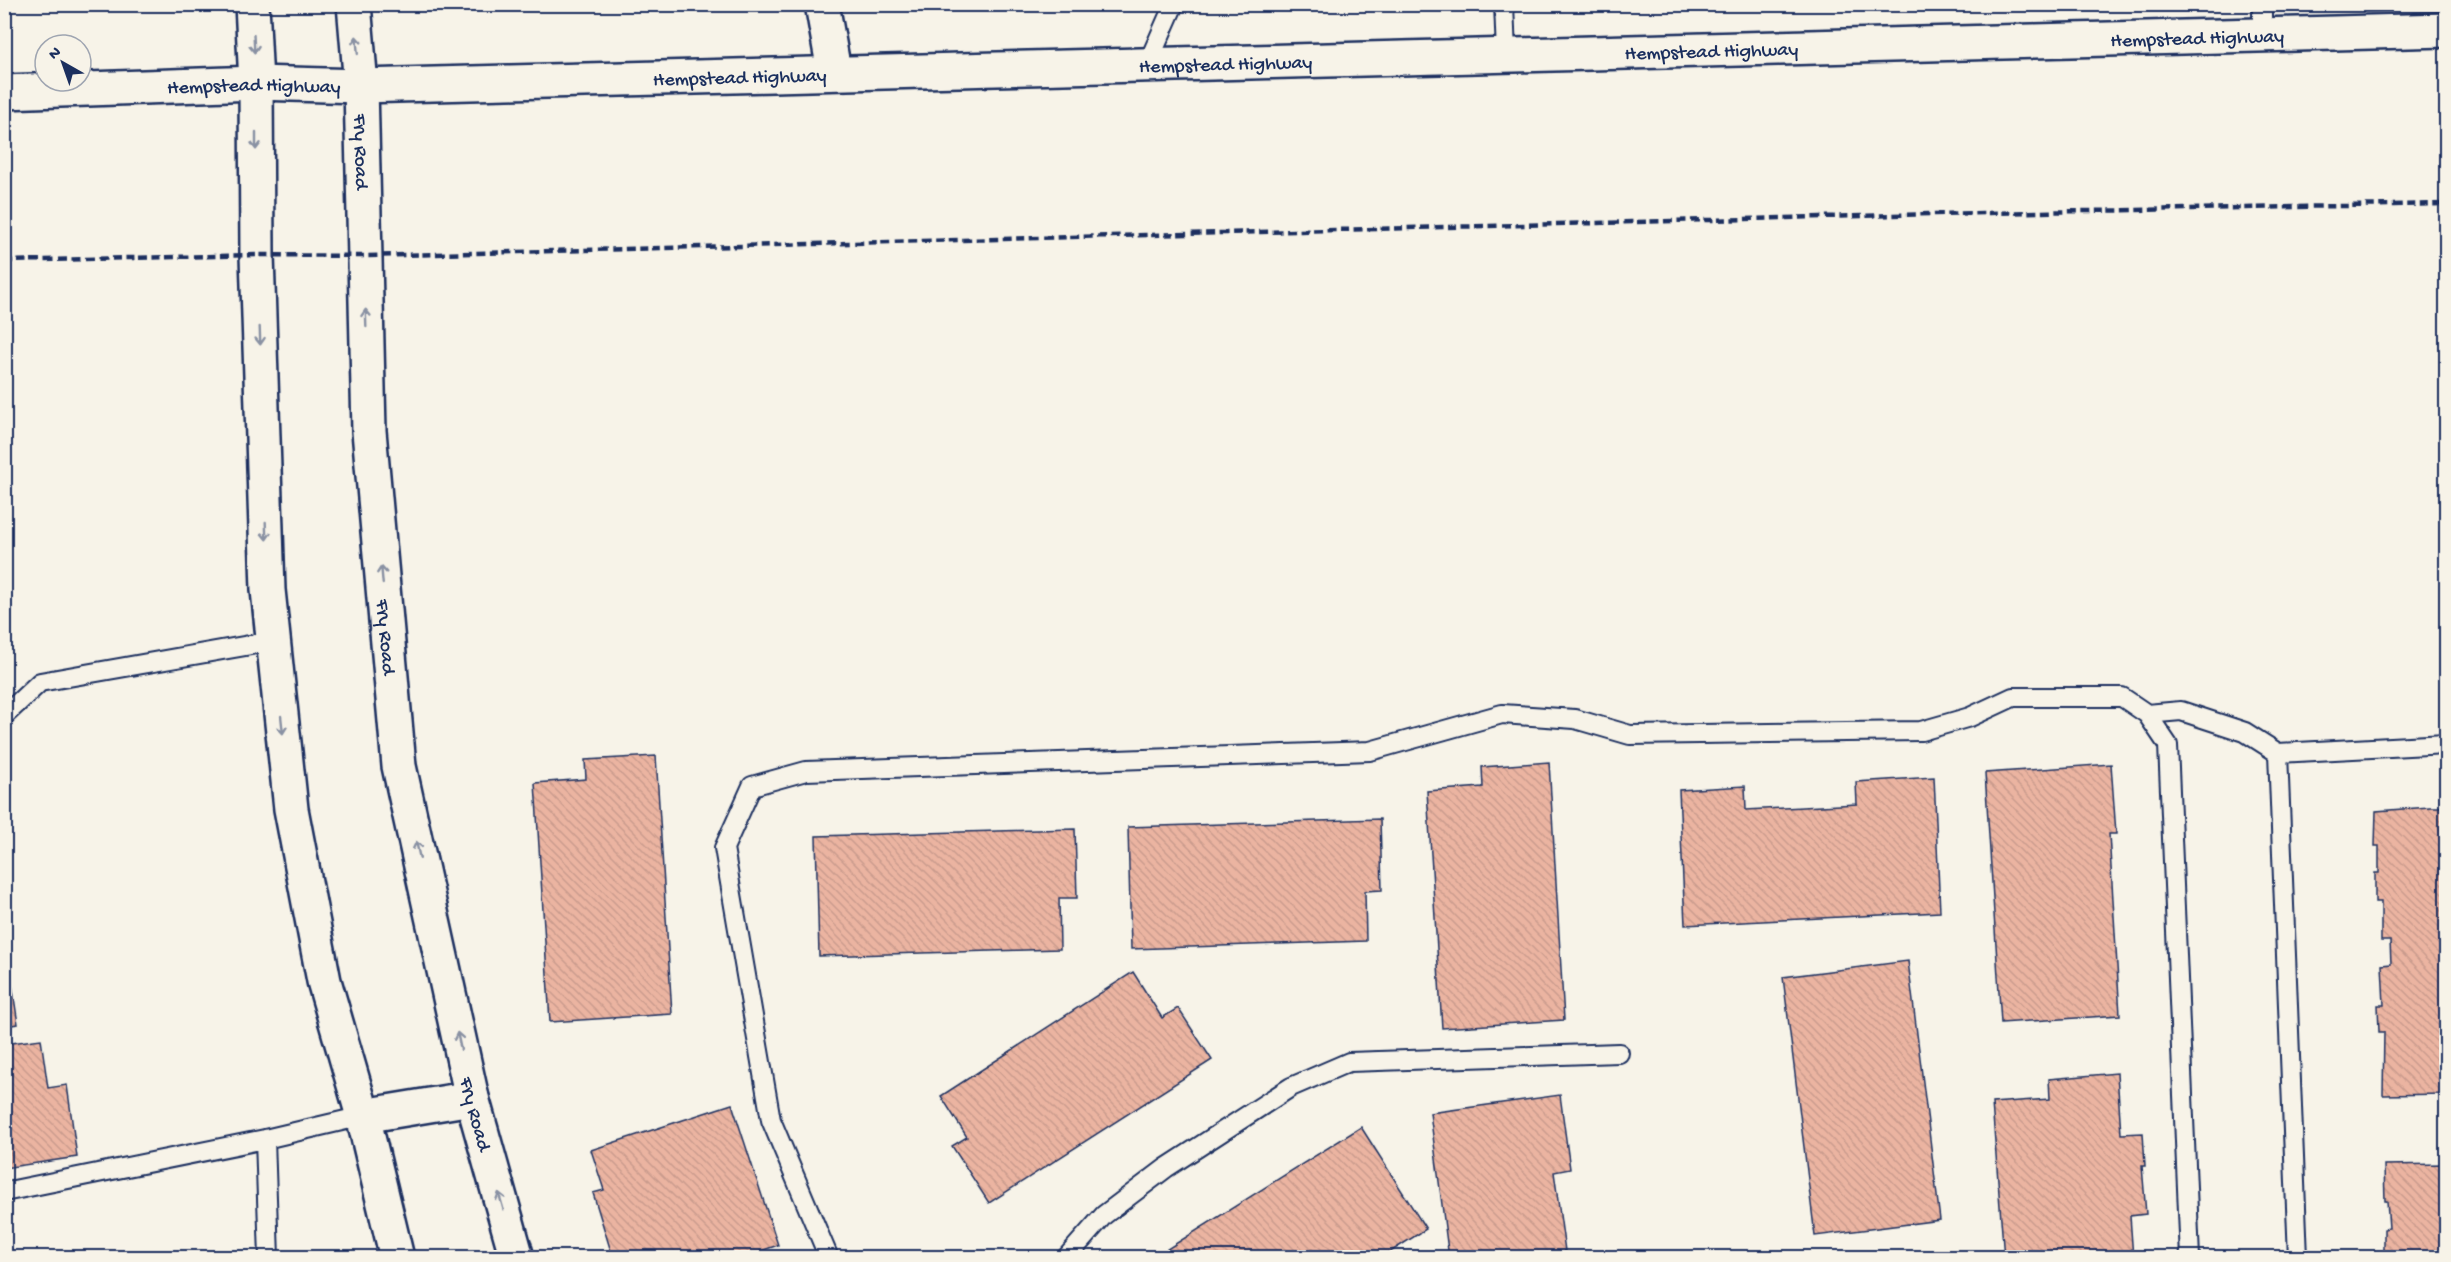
<svg xmlns="http://www.w3.org/2000/svg" width="2451" height="1262" font-family="'Gochi Hand',sans-serif">
	<style>
		.building { fill: url(#building-back-hatch); stroke: #1b2f5e; stroke-width: 1.5 }
		.lines { fill: none; stroke-linecap: round; stroke-linejoin: round }
		.lane-casing { stroke: #1b2f5e; stroke-width: 22 }
		.street-casing { stroke: #1b2f5e; stroke-width: 38 }
		.secondary-casing { stroke: #1b2f5e; stroke-width: 38 }
		.lane { stroke: #f7f3e8; stroke-width: 18 }
		.street { stroke: #f7f3e8; stroke-width: 33 }
		.secondary { stroke: #f7f3e8; stroke-width: 33 }
		.rail { stroke: #1b2f5e; stroke-width: 4.5; stroke-dasharray: 9 4.5; stroke-linecap: butt }
		.oneway { stroke: #8991a3 }
		.labels { text-anchor: middle; stroke-width: 5; stroke-linejoin: round; paint-order: stroke }
		.street-label { font-size: 20px; fill: #1b2f5e; stroke: #f7f3e8 }
	</style>
	<defs>
		<pattern id="building-back-hatch" width="6" height="6" patternUnits="userSpaceOnUse" patternTransform="scale(1.5)"><rect width="6" height="6" fill="#ebb4a1"/><path d="M-1 5l2 2M0 0l6 6M5-1l2 2" fill="none" stroke="#c99b8d"/></pattern>
	</defs>
	<rect width="100%" height="100%" fill="#f7f3e8"/>
	<filter id="ink" filterUnits="userSpaceOnUse"><feTurbulence type="fractalNoise" baseFrequency=".0167" numOctaves="2"/><feDisplacementMap in="SourceGraphic" scale="12" xChannelSelector="R" yChannelSelector="G"/><feConvolveMatrix kernelMatrix="1 2 1 2 8 2 1 2 1" color-interpolation-filters="sRGB"/></filter>
	<g filter="url(#ink)">
		<path class="building" d="M656,756L672,1014L550,1022L535,783L586,779L585,760Z
			M1549,762L1564,1020L1442,1028L1427,791L1483,787L1482,767Z
			M2111,764L2116,834H2109L2120,1015L2001,1023L1985,773Z
			M1934,777L1940,912L1685,925L1679,790L1745,786L1746,810L1857,804L1856,782Z
			M2430,807H2446V1094L2383,1095L2384,1032H2379L2378,1005H2384L2382,965L2391,964L2390,941H2381V902H2375V873H2379V846H2375L2376,811Z
			M1380,819L1382,890L1365,891L1366,941L1131,949L1128,827Z
			M1075,829L1077,898H1059L1060,949L819,956L816,836Z
			M4,931L18,1024L4,1026Z
			M1908,961L1940,1220L1815,1236L1783,977Z
			M1133,972L1162,1018L1178,1008L1212,1060L989,1203L952,1146L967,1137L941,1096Z
			M41,1039L48,1088L67,1085L77,1157L4,1168V1044Z
			M2117,1073L2121,1134L2143,1133L2145,1166H2142L2146,1214L2130,1216L2133,1258H2004L1992,1103L2050,1099L2049,1079Z
			M1560,1095L1570,1169L1554,1172L1566,1258H1449L1430,1113Z
			M732,1104L778,1245L741,1258H613L593,1193L604,1190L591,1150Z
			M1361,1127L1426,1229L1381,1258H1153Z
			M2446,1164V1258L2384,1256V1229L2389,1228L2387,1201H2385L2384,1165Z"/>
		<g class="lines">
			<g class="lane-casing">
				<path id="lane" d="M1504,4L1506,54
					M2262,34V4
					M1148,63L1174,4
					M2147,714L2181,711L2245,732L2278,753
					M4,716L40,682L273,641
					M265,1139L269,1258
					M4,1192L265,1139L363,1116
					M829,1258L771,1120L724,848L752,786L806,771L1370,751L1502,714L1575,719L1630,735L1921,731L1970,717L2013,697H2122L2147,714L2168,745L2190,1258
					M1066,1258L1104,1215L1166,1168L1291,1087L1349,1062L1619,1053
					M2298,1258L2278,753L2446,744"/>
			</g>
			<g class="street-casing">
				<path id="street" d="M822,4L834,71"/>
			</g>
			<g class="secondary-casing">
				<g id="secondary">
					<path d="M252,4L256,83L257,255L268,590L291,809L324,981L363,1116L397,1258"/>
					<path id="s1" d="M354,4L361,86L369,431L399,766L472,1098L517,1258"/>
					<path id="s2" d="M4,92L256,83L361,86L2446,30"/>
					<path d="M363,1116L472,1098"/>
				</g>
			</g>
			<use href="#lane" class="lane"/>
			<use href="#street" class="street"/>
			<use href="#secondary" class="secondary"/>
			<path class="rail" d="M4,261L257,255L364,256L1933,214L2446,204"/>
		</g>
		<defs><path id="oneway-shaft" d="M-6 0H5M1.5-3L5.5 0L1.5 3" fill="none" stroke-width="1.6" stroke-linecap="round" stroke-linejoin="round" transform="scale(1.5)"/></defs>
		<g class="oneway">
			<use href="#oneway-shaft" transform="translate(254 44) rotate(87)"/>
			<use href="#oneway-shaft" transform="translate(357 45) rotate(-95)"/>
			<use href="#oneway-shaft" transform="translate(256 141) rotate(90)"/>
			<use href="#oneway-shaft" transform="translate(366 318) rotate(-92)"/>
			<use href="#oneway-shaft" transform="translate(260 336) rotate(88)"/>
			<use href="#oneway-shaft" transform="translate(266 531) rotate(88)"/>
			<use href="#oneway-shaft" transform="translate(382 575) rotate(-95)"/>
			<use href="#oneway-shaft" transform="translate(282 725) rotate(84)"/>
			<use href="#oneway-shaft" transform="translate(418 850) rotate(-102)"/>
			<use href="#oneway-shaft" transform="translate(459 1041) rotate(-102)"/>
			<use href="#oneway-shaft" transform="translate(501 1201) rotate(-106)"/>
		</g>
	</g>
	<g class="labels">
		<g class="street-label">
			<text dy="7" stroke="none"><textPath href="#s2" startOffset="2194">Hempstead Highway</textPath></text>
			<text dy="7" stroke="none"><textPath href="#s2" startOffset="1708">Hempstead Highway</textPath></text>
			<text dy="7" stroke="none"><textPath href="#s2" startOffset="1222">Hempstead Highway</textPath></text>
			<text dy="7" stroke="none"><textPath href="#s2" startOffset="736">Hempstead Highway</textPath></text>
			<text dy="7" stroke="none"><textPath href="#s2" startOffset="250">Hempstead Highway</textPath></text>
			<text dy="7" stroke="none"><textPath href="#s1" startOffset="148">Fry Road</textPath></text>
			<text dy="7" stroke="none"><textPath href="#s1" startOffset="634">Fry Road</textPath></text>
			<text dy="7" stroke="none"><textPath href="#s1" startOffset="1120">Fry Road</textPath></text>
		</g>
	</g>
	<rect width="2451" height="1262" fill="none" stroke="#f7f3e8" stroke-width="24"/>
	<rect x="12" y="12" width="2427" height="1238" fill="none" stroke="#1b2f5e" stroke-width="2" filter="url(#ink)"/>
	<g transform="translate(63 63) rotate(320)"><circle r="28" fill="#f7f3e8" stroke="#9fa5b1" stroke-width="1.5"/>
	<path d="M0-4.5L10 22L0 15L-10 22Z" fill="#1b2f5e"/>
	<text y="-9" font-size="16" font-weight="bold" text-anchor="middle" fill="#1b2f5e">N</text>
	</g>
</svg>
